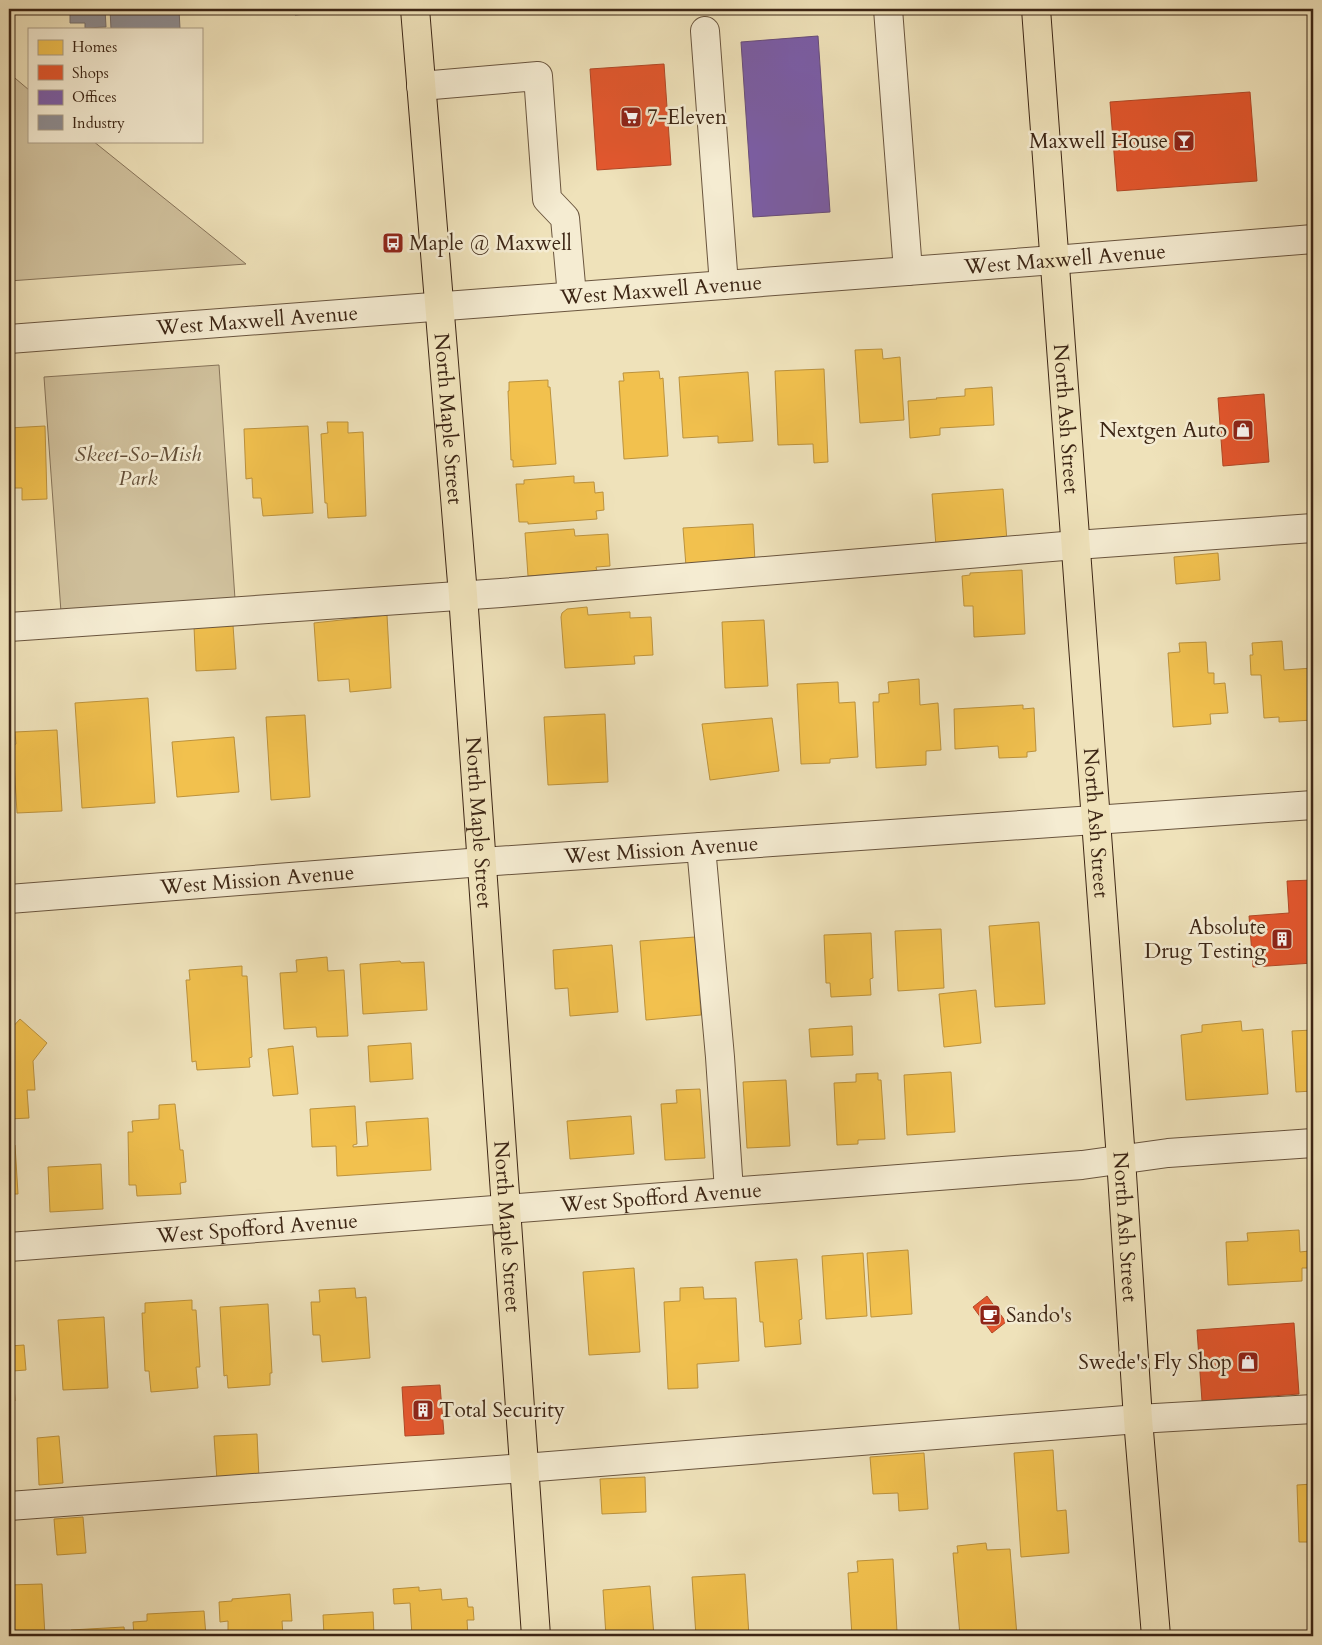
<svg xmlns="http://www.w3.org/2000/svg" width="1322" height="1645" font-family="Cardo,serif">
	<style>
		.green { fill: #d1c29e; stroke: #87745a }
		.homes { fill: #f2c14e; stroke: #bc923d }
		.shops { fill: #e4572e; stroke: #b24826 }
		.offices { fill: #7b5ea7; stroke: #684d7b }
		.industry { fill: #8d8d92; stroke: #756e6c }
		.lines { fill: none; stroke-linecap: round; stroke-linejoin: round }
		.minor-casing { stroke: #6a553e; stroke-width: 30 }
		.major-casing { stroke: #3d2615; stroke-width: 30 }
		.minor { stroke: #f5ecd2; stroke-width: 28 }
		.major { stroke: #efe2ba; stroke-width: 28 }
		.labels { text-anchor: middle; stroke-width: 5; stroke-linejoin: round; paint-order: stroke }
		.poi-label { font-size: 21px; fill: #3d2615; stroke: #f5ecd2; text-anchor: start }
		.street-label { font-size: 21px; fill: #3d2615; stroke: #f5ecd2 }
		.park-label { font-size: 21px; font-style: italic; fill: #624d37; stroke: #f5ecd2 }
	</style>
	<rect width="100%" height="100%" fill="#efe2ba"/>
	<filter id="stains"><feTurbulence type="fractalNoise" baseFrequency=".004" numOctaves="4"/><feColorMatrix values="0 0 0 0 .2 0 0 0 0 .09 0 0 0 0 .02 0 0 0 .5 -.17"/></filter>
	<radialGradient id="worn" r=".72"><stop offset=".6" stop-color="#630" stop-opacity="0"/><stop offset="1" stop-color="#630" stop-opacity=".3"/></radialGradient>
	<path class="green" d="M9,73L29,90V141H93L246,264L9,281Z
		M219,365L235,599L61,612L44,377Z"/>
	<path class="homes" d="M882,349L883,359L900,357L904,420L860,423L855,350Z
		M824,369L828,462L814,463L813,444L778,445L775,371Z
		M659,371L660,379L663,378L668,456L624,459L619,381H624L623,373Z
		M748,372L753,441L718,443V436L683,438L679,377Z
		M548,380V387H550L556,464L513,467V460H511L508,391H509V382Z
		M992,387L994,425L940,428V435L910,438L908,401L937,399L936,398L965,396V389Z
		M327,422H348V433L363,432L366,516L328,518L327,503H325L321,434L328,433Z
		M45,426L47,499L22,500V488H9V428Z
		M308,426L313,513L263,516L261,498H253L252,478L246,479L244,429Z
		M574,476V483L594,482L595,493L603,492L604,510L596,511L597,519L528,524V522H519L516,484H524V480Z
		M1003,489L1007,541L936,546L932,494Z
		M753,524L755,562L686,566L683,528Z
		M574,529L575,536L608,534L610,566L596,567L597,571L528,576L525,533Z
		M1218,553L1220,580L1176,584L1174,557Z
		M1022,570L1025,634L974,637L973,606H964L962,576L970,575V573Z
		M587,607L588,615L630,612V618L651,617L653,655L634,656L635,664L565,668L561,617L562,613L567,609Z
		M387,615L391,688L350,692L349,679L318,681L314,623Z
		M764,620L768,686L725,688L722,622Z
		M233,625L236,669L196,671L194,627Z
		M1282,641L1284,670L1313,668V720L1279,722V717L1264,718L1261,675H1251L1250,655H1253L1252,643Z
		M1206,642L1208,673H1214V684L1225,683L1228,713L1210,714L1211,724L1173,727L1168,653L1180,652L1179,643Z
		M919,679L920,705L938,703L941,750L926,751V765L876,768L873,702H879V694L889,693L888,682Z
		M838,682L839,703L855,702L858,757L830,759V763L801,764L797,684Z
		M148,698L155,803L82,808L75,703Z
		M1023,705V709L1034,708L1036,751L1027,752V757L999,758L998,746L955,749L954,709Z
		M605,714L608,782L548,785L544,717Z
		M305,715L310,797L271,800L266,717Z
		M772,718L779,771L710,780L702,724Z
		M57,730L62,811L17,813L13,745L16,744L15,732Z
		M234,737L239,792L177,797L172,742Z
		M1039,922L1045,1004L995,1007L989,926Z
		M941,929L944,988L898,991L895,931Z
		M871,933L873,978L870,979L871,995L831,997L830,983H826L824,935Z
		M695,937L701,1015L646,1020L640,941Z
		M612,945L618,1012L570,1016L568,988L555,989L553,950Z
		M327,957L328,971L344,970L348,1036L317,1037L316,1027L284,1029L280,973L297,972L296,960Z
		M400,961L401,963L424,962L427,1010L363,1014L360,964Z
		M242,966V976H247L252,1057L249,1058L250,1067L197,1070L196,1061L192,1062L186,980H190L189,970Z
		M976,990L981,1043L944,1047L939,994Z
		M20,1019L47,1043L33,1061L35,1090H27L29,1118L9,1119V1031Z
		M1241,1021L1242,1031L1263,1029L1268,1094L1186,1100L1181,1035L1202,1032V1025Z
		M852,1026L853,1055L811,1057L809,1029Z
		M1313,1030V1091L1296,1092L1292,1031Z
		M411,1043L413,1079L370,1082L368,1046Z
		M293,1046L298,1094L273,1096L268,1049Z
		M951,1072L955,1132L907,1135L904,1075Z
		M878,1073V1080H881L885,1139L858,1140V1144L837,1145L834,1083L856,1082V1074Z
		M786,1080L790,1146L747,1148L743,1082Z
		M700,1089L705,1158L665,1160L661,1104L677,1103L676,1090Z
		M175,1104L180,1150H183L186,1182L180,1183L181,1194L137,1196L136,1185H129L128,1132H133L132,1121L159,1119V1105Z
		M355,1106L357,1144L353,1145V1147L368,1146L366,1122L428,1118L431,1170L337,1176L336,1146L312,1147L310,1109Z
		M631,1116L634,1154L570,1159L567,1121Z
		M15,1145L18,1194H9V1146Z
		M101,1164L103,1209L50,1212L48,1167Z
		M1299,1230L1300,1252L1309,1251L1311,1268H1302V1281L1228,1285L1226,1242L1248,1241L1247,1233Z
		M908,1250L912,1314L871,1317L867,1253Z
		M863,1253L867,1316L826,1319L822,1256Z
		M797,1259L802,1319L799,1320L801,1344L765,1347L763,1322H760L755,1262Z
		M634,1268L640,1352L589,1355L583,1272Z
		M703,1287L704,1299L736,1298L739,1361L697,1364L698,1388L668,1389L664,1302L680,1301V1288Z
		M355,1288L356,1298L366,1297L370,1358L322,1362L320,1335H313L311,1302H320L319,1290Z
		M192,1300V1310H196L200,1367H196L198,1388L151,1392L149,1371H145L142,1313H145V1303Z
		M268,1304L272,1373H270V1385L228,1388L227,1375L224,1376L220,1307Z
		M104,1317L108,1388L63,1390L58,1320Z
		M9,1324L10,1346L24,1345L26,1370L13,1371L15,1401H9Z
		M257,1434L259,1478L217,1480L214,1436Z
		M59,1436L63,1483L39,1485L37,1438Z
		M1053,1450L1057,1511L1066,1510L1069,1553L1021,1557L1014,1453Z
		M924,1453L928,1509L899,1511L898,1493L873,1494L870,1457Z
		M645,1477L646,1512L602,1514L600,1479Z
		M1313,1484V1542H1299L1297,1485Z
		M83,1517L86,1553L57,1555L54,1519Z
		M986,1543L987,1550L1010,1549L1017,1636H960L953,1553H958L957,1546Z
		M893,1559L897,1632H891L892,1636H852L848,1573L858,1572L857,1561Z
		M745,1574L749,1636H696L692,1577Z
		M42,1584L45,1636H9V1585Z
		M650,1586L654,1636H606L603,1590Z
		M419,1587V1591L441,1589L442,1600L467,1598L468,1607H473L474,1620H467L468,1636H412L410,1603L394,1604L393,1589Z
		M290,1594L292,1621H282L283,1636H228V1621L220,1622L219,1602L232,1601V1599Z
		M204,1611L206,1636H134L133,1622L147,1621V1614Z
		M373,1612L374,1636H324L323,1615Z
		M124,1627L125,1636H71V1630Z"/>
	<path class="shops" d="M664,64L671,165L597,170L590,69Z
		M1250,92L1257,181L1117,191L1110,102Z
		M1264,394L1269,462L1223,466L1218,398Z
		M1313,880V963L1253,967L1249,916L1289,913L1287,881Z
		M987,1296L1006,1322L992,1333L973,1307Z
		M1294,1323L1299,1394L1202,1401L1197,1330Z
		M440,1385L444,1434L405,1436L402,1387Z"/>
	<path class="offices" d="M818,36L830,212L753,217L741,42Z"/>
	<path class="industry" d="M70,9H105L106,27L85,28V23H70Z
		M110,9H179L180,29H111Z
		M294,9H365L295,15Z"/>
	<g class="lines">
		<g class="minor-casing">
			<g id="minor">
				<path d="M888,9L908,271"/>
				<path d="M705,31L724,285"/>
				<path d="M421,86L538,76L547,199L565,218L572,296"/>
				<path id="s1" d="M9,339L1054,260L1313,239"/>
				<path d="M9,627L501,593L1076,545L1313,528"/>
				<path d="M701,847L720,1057L729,1191"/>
				<path id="s2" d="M9,899L482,862L1313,805"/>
				<path id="s3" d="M9,1247L1082,1165L1168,1153L1313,1143"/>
				<path d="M9,1506L524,1468L1138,1419L1313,1409"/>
			</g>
		</g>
		<g class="major-casing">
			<g id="major">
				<path id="s4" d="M415,9L463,595L536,1636"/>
				<path id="s5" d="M1036,9L1121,1159L1138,1419L1156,1636"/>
			</g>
		</g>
		<use href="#minor" class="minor"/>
		<use href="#major" class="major"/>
	</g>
	<defs>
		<g id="supermarket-square" transform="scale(1.125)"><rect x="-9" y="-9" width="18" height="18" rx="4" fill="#8f2418" stroke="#f5ecd2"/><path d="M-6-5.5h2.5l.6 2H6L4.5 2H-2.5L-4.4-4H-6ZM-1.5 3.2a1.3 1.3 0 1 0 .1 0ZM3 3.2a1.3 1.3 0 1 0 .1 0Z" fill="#fff"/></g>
		<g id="bar-square" transform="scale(1.125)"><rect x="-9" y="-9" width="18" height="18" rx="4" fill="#8f2418" stroke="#f5ecd2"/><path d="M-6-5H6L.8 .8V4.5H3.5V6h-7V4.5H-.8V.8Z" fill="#fff"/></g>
		<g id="bus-square" transform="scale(1.125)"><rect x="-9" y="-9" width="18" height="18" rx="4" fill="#8f2418" stroke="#f5ecd2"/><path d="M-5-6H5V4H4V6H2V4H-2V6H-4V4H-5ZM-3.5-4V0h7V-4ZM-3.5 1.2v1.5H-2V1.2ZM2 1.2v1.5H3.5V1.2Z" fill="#fff"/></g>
		<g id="shop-square" transform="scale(1.125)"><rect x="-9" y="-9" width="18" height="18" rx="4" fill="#8f2418" stroke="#f5ecd2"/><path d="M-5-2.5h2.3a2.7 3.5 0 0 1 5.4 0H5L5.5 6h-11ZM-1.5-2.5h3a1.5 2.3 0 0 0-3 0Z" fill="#fff"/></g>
		<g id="building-square" transform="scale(1.125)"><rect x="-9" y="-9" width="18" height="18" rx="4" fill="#8f2418" stroke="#f5ecd2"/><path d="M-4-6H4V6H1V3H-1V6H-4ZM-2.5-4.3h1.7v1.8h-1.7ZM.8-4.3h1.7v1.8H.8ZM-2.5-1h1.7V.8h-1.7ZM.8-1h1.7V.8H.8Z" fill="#fff"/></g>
		<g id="cafe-square" transform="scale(1.125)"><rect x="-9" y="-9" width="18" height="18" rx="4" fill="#8f2418" stroke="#f5ecd2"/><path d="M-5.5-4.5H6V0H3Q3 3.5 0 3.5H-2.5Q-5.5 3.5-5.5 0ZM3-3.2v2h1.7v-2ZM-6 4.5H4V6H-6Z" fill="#fff"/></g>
	</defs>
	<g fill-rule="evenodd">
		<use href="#supermarket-square" x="631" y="117"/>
		<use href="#bar-square" x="1184" y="141"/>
		<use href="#bus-square" x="393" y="243"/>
		<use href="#shop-square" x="1243" y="430"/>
		<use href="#building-square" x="1282" y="939"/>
		<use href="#cafe-square" x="990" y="1315"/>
		<use href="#shop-square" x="1248" y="1362"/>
		<use href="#building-square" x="423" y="1410"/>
	</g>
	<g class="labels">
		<g class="poi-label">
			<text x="647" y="124">7-Eleven</text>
			<text x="1168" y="148" text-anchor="end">Maxwell House</text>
			<text x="409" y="250">Maple @ Maxwell</text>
			<text x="1227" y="437" text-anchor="end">Nextgen Auto</text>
			<text x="1266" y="934" text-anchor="end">Absolute<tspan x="1266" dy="24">Drug Testing</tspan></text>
			<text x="1006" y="1322">Sando's</text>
			<text x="1232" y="1369" text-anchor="end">Swede's Fly Shop</text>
			<text x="439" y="1417">Total Security</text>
		</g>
		<g class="street-label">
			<text dy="7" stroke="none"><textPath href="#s1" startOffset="1059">West Maxwell Avenue</textPath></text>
			<text dy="7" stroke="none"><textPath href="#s1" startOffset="654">West Maxwell Avenue</textPath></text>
			<text dy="7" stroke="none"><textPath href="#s1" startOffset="249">West Maxwell Avenue</textPath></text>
			<text dy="7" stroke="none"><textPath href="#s4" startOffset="411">North Maple Street</textPath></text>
			<text dy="7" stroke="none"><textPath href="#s5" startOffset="411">North Ash Street</textPath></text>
			<text dy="7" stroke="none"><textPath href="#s4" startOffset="816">North Maple Street</textPath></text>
			<text dy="7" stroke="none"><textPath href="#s5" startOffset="816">North Ash Street</textPath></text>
			<text dy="7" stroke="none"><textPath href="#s2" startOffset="654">West Mission Avenue</textPath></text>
			<text dy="7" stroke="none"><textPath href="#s2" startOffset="249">West Mission Avenue</textPath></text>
			<text dy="7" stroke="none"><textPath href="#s3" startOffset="654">West Spofford Avenue</textPath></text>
			<text dy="7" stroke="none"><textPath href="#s4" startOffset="1221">North Maple Street</textPath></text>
			<text dy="7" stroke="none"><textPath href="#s5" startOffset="1221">North Ash Street</textPath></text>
			<text dy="7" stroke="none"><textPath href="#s3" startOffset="249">West Spofford Avenue</textPath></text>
		</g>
		<g class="park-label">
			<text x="138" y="461">Skeet-So-Mish<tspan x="138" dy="24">Park</tspan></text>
		</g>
	</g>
	<rect width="1322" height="1645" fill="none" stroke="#efe2ba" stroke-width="30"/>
	<rect x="10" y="10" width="1302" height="1625" fill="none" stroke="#3d2615" stroke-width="2.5"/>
	<rect x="15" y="15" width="1292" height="1615" fill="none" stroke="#3d2615"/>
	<rect x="28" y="28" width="175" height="115" fill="#f5ecd2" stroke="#ab9d86"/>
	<rect x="38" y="40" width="25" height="15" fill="#f2c14e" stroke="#ab9d86"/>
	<text x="72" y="52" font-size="15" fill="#3d2615">Homes</text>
	<rect x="38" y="65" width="25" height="15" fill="#e4572e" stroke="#ab9d86"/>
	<text x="72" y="78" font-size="15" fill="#3d2615">Shops</text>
	<rect x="38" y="90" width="25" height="15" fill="#7b5ea7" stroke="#ab9d86"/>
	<text x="72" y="102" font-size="15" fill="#3d2615">Offices</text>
	<rect x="38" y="115" width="25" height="15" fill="#8d8d92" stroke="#ab9d86"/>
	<text x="72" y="128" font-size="15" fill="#3d2615">Industry</text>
	<rect width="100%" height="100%" filter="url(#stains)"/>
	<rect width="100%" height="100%" fill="url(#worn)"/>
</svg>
